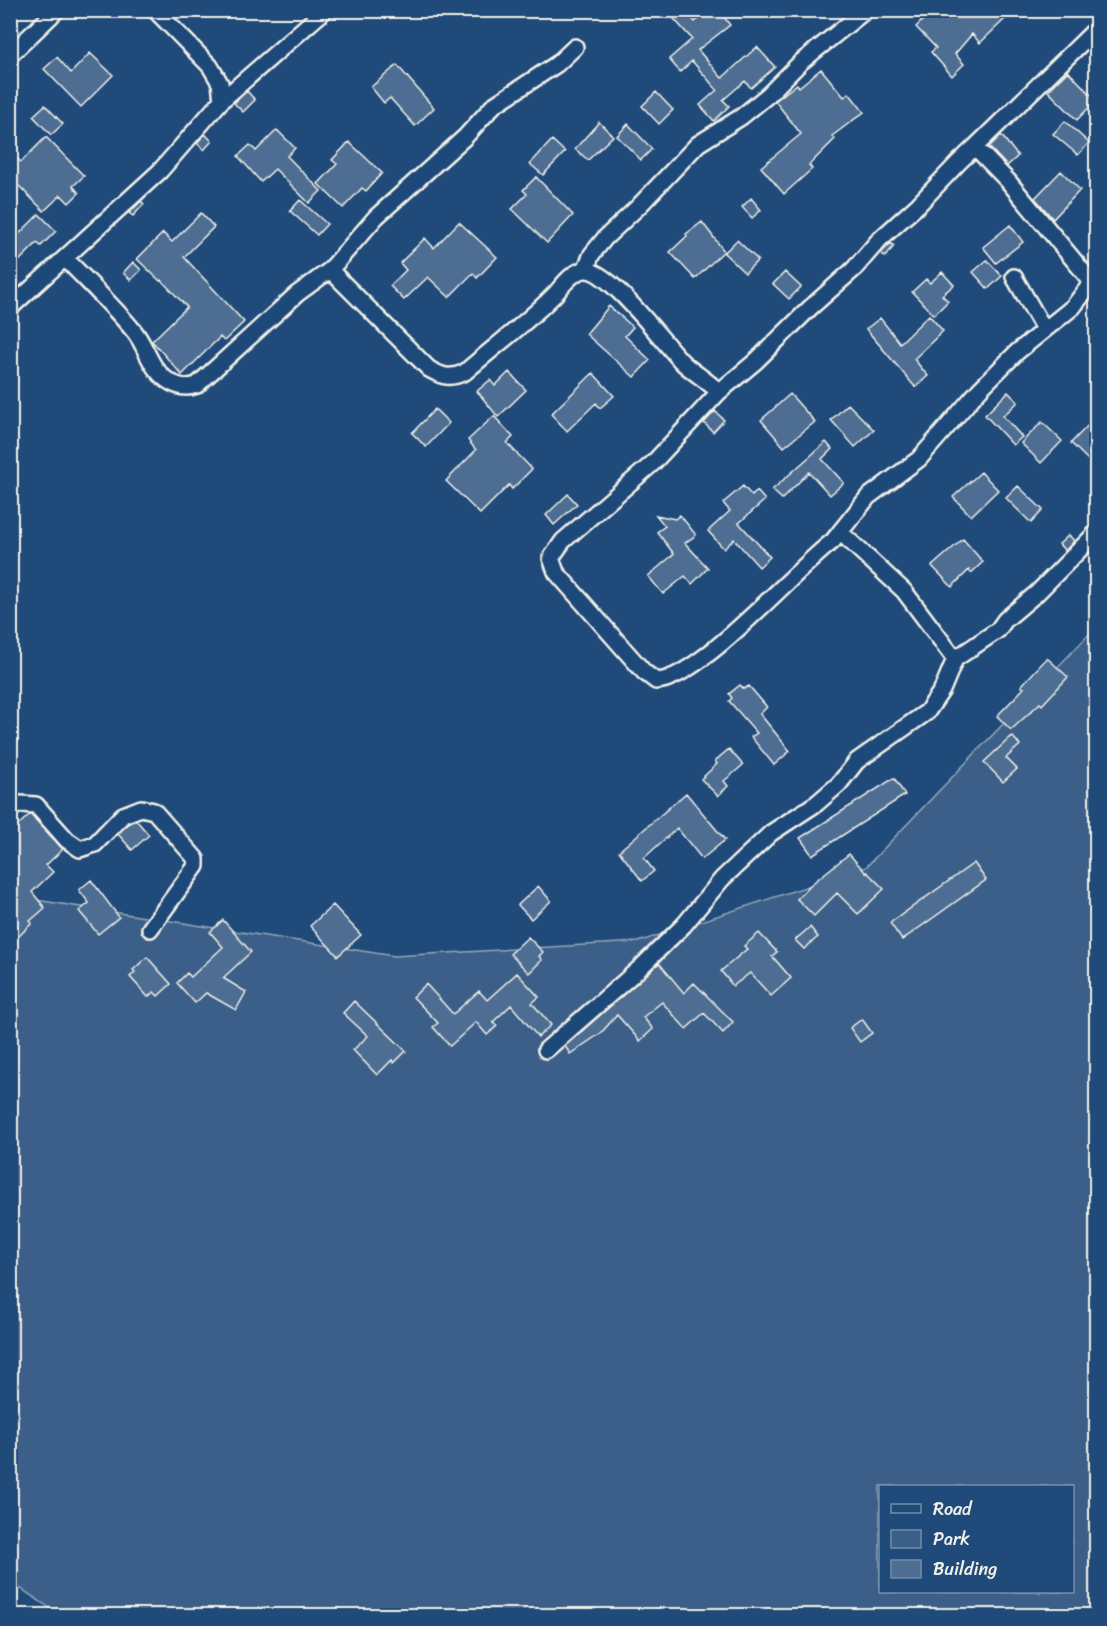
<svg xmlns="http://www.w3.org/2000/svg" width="1107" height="1626" font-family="Sriracha,sans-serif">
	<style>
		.green { fill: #3a5f88; stroke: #97a8b8; stroke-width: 1.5; fill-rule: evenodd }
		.building { fill: #4d6e92; stroke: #f4f1e8; stroke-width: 1.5 }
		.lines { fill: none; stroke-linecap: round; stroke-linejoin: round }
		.minor-casing { stroke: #f4f1e8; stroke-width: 20 }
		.minor { stroke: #1f4a7a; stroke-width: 15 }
	</style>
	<rect width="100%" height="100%" fill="#1f4a7a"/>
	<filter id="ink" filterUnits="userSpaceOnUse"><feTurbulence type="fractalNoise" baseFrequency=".0167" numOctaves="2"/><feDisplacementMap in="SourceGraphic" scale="12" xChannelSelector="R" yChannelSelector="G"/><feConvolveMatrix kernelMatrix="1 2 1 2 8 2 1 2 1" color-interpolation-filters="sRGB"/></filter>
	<g filter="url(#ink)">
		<path class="green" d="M1096,627V1615L62,1616L11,1582L10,896L394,956L638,942L866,867ZM880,1486H1072V1592H880Z"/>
		<path class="building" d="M666,10H685L695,22L709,10H719L730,25L698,50L722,78L757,47L775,67L751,88L745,81L723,100L729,106L714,121L700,105L717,90L692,61L680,72L669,59L692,39Z
			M933,10H996L1005,19L980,43L972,34L955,54L964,64L952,76L931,52L936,48L916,27Z
			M90,53L113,75L81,107L44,69L57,57L71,73Z
			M397,65L434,108L415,126L390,98L384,103L371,87Z
			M821,69L844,97L849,93L864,112L832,136L835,139L809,165L812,169L784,194L761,167L801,134L775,101L797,84L799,87Z
			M1068,71L1096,100L1077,120L1048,91Z
			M247,91L255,100L243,112L234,103Z
			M656,92L673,110L659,124L642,106Z
			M45,105L63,124L51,135L33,116Z
			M1065,121L1089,143L1078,155L1053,134Z
			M599,122L613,136L588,160L575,149Z
			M628,124L652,149L641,160L617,136Z
			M277,130L295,148L287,156L321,191L309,203L275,169L261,182L238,156L250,145L256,151Z
			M205,134L212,141L204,150L197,143Z
			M1001,135L1018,156L1007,166L989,147Z
			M46,137L84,176L73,186L79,193L69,203L61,195L44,211L10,177V152L21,162Z
			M552,140L565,152L543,175L530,164Z
			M349,142L382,173L366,191L362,188L343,208L318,184L337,164L332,160Z
			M1061,171L1080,190L1053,219L1035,198Z
			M536,177L573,215L547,243L512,209L527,194L523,190Z
			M751,198L761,210L752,218L742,207Z
			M300,200L327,224L317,235L290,211Z
			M141,201L144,204L133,216L129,213Z
			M201,213L214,227L184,257L244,322L224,341L220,337L182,375L152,341L187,307L161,280L160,281L137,259L163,233L172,242Z
			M39,214L56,231L41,246L37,243L10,270V243Z
			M459,222L497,257L477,278L473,273L449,297L428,277L404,300L390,286L406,270L400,263L425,238L434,248Z
			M702,222L724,251L695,279L670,252L687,236L686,234Z
			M1010,225L1023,242L996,263L983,247Z
			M737,240L758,260L745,273L724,253Z
			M891,243L894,246L885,257L881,253Z
			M987,260L1002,276L988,289L973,272Z
			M133,262L141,270L131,280L123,273Z
			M785,272L801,287L789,299L773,284Z
			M942,272L954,285L942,295L948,301L934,315L912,292L926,279L930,283Z
			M609,306L633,327L625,336L650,360L634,377L586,334Z
			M929,315L943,331L914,359L928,376L915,387L866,329L880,318L900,343Z
			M509,372L526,390L498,417L477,391L490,380L495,386Z
			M593,373L614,396L600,408L596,403L567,431L551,414Z
			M1008,392L1018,402L1003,416L1022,437L1013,445L985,415Z
			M790,394L815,422L784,447L761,420Z
			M848,404L874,430L855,447L831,420Z
			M435,409L449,423L426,447L412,433Z
			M715,411L724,420L713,432L704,423Z
			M494,416L513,437L507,443L532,469L512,489L509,485L480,514L446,481L476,450L468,440Z
			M1096,417V455L1090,462L1071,443Z
			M1042,422L1062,441L1041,463L1021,443Z
			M826,442L832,449L822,459L844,483L830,495L809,472L782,499L772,490Z
			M981,472L998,490L971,516L953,497Z
			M743,486L752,496L757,491L765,500L739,523L770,557L759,567L734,539L724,549L708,531L730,511L723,503Z
			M1018,486L1043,510L1031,523L1006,498Z
			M568,494L577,504L554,525L546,515Z
			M656,515L675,519L680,515L696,535L685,543L708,568L692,584L685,576L663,594L648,576L674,554L657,532L665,526Z
			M1069,535L1074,541L1065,551L1059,544Z
			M963,539L983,562L971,573L969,570L952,587L932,566Z
			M1047,658L1068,677L1042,705L1040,703L1011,730L997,716L1024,688L1021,686Z
			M740,685L744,689L749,686L767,707L760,714L790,751L774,765L751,737L757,733L729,701L732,698L729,694Z
			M1012,736L1020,745L1006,758L1017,769L1003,782L984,762Z
			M729,749L743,765L724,781L728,786L718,796L701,779L717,764L715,761Z
			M894,778L905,795L812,855L800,838Z
			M686,793L725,840L702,859L677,828L644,858L654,871L642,881L619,851Z
			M30,814L63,849L46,865L53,872L32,892L45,908L30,921L32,923L10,945V899L16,894L10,888V833Z
			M136,820L149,835L132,850L118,834L129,823Z
			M849,854L866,873L867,872L884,889L858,914L837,893L814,916L797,899L809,886Z
			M974,863L986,880L902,940L890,923Z
			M91,880L119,917L98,934L79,911L89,903L79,890Z
			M538,886L551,901L531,919L518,905Z
			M333,905L361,935L338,956L310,926Z
			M223,920L251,952L223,978L246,992L236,1010L206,993L195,1003L177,983L187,973L191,977L223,947L210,932Z
			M810,927L818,937L804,949L795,940Z
			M759,933L777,952L772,956L791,978L771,996L750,973L733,986L721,971L747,949L744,946Z
			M528,937L543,952L539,956L542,960L529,973L510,954Z
			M147,957L171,984L158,996L154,992L148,997L130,977L135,972L133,970Z
			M659,963L684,993L694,983L733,1022L723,1033L704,1013L686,1029L662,1002L643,1017L653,1029L640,1041L617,1015L601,1033L570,1054L565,1046Z
			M517,973L539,997L532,1003L551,1025L538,1037L511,1005L493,1022L497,1026L487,1035L476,1022L450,1046L433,1027L438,1023L413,997L426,984L453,1014L479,991L487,1000Z
			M354,1001L406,1051L394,1063L392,1060L377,1075L353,1050L368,1036L343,1013Z
			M862,1019L872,1033L860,1042L850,1028Z"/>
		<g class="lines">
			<g class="minor-casing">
				<path id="minor" d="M155,10L210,66L220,83L222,100
					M10,55L57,10
					M975,147L1096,29
					M65,258C88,282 112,305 133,330C147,346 148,366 167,380C177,387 186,389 197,385L297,294L330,270L376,217L465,137L494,105L557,64L575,47
					M330,270L429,369C443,377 450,379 465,372C495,346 528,322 556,293C563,285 572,272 584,270C608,267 665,345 683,363C694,373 708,381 719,392
					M585,270L592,254L605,238L638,207L698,144L741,117L768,95L801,62L866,10
					M1014,277L1044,329
					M1091,281L1008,181L975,147L959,162L918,205L879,240L854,269L810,308L756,361L719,392L653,463L563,541L551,558L556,572L644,672L656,681C699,680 794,570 833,541L840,532L904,591L955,659L998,630L1005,620L1037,593L1096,533
					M10,308L160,171L222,100L325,10
					M840,532L868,497L919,459L980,389L1017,352L1073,307L1096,277
					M10,809L20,804L36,805L67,840L80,849L95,844L123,815L141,808L154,811L196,859V866L150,929
					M546,1050L640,968L684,925L722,879L771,833L817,803L839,784L857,761L927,712L942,690L955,659"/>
			</g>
			<use href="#minor" class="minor"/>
		</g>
	</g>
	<rect width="1107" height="1626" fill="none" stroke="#1f4a7a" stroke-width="36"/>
	<rect x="18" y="18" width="1071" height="1590" fill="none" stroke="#f4f1e8" stroke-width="2" filter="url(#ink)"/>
	<rect x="879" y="1485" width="195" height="108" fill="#1f4a7a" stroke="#748da6" stroke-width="1.5"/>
	<rect x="891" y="1504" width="30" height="9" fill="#1f4a7a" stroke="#748da6" stroke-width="1.5"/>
	<text x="933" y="1515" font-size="18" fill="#f4f1e8">Road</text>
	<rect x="891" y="1530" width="30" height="18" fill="#3a5f88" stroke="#748da6" stroke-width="1.5"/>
	<text x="933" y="1545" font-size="18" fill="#f4f1e8">Park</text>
	<rect x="891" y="1560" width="30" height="18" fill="#4d6e92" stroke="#748da6" stroke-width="1.5"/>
	<text x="933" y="1575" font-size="18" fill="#f4f1e8">Building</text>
</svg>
